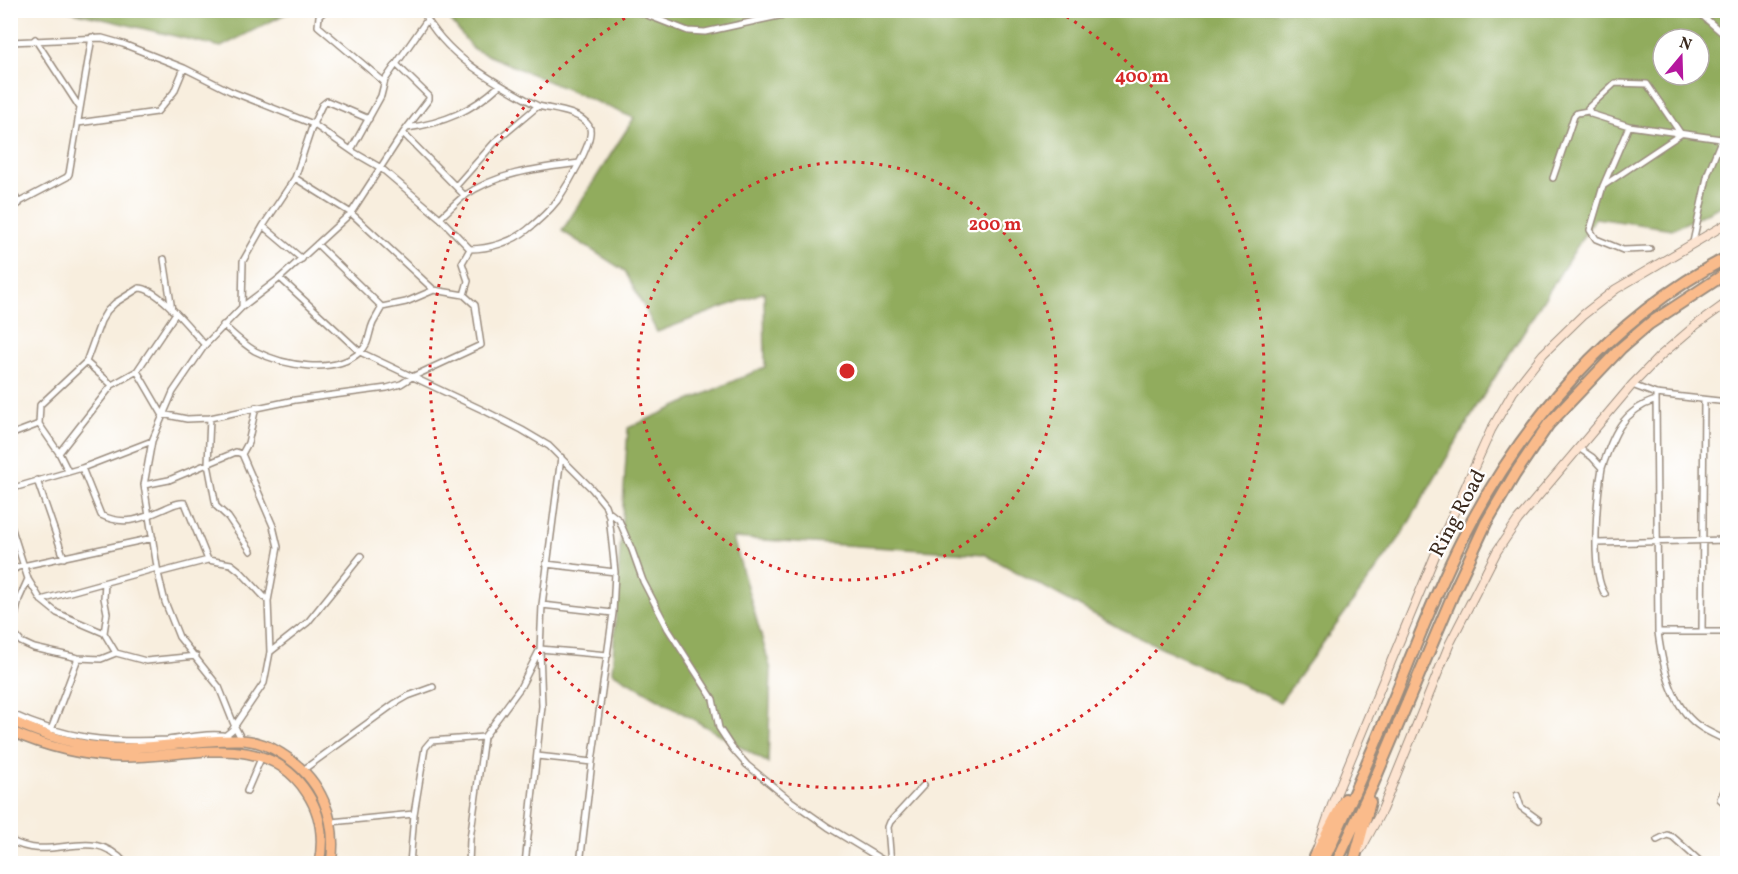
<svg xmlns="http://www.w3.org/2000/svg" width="1738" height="874" font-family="Vollkorn,serif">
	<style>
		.forest { fill: #91ac5d; stroke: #666b3e; stroke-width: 1.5; fill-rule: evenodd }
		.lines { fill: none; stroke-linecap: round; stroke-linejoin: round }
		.street-casing { stroke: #9a8c7e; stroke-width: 8 }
		.secondary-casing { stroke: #9a8c7e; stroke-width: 10 }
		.primary-casing { stroke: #9a8c7e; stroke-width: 12 }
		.highway-casing { stroke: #9a8c7e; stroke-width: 14 }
		.street { stroke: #fff; stroke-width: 5 }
		.secondary { stroke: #fde4d1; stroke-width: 8 }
		.primary { stroke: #fabb8b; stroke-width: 9 }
		.highway { stroke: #fabb8b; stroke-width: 10 }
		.ring { fill: none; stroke: #d62828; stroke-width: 3; stroke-dasharray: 3 6 }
		.labels { text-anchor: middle; stroke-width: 4.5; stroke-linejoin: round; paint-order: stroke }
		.street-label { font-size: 21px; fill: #3b2a1e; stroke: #fff }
		.centre { fill: #d62828; stroke: #fff; stroke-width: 3 }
		.ring-label { font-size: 18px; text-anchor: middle; font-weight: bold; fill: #d62828; stroke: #fff; stroke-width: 4.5; stroke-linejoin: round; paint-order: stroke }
	</style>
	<rect width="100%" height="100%" fill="#fff"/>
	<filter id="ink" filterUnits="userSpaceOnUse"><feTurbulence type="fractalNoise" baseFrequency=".0167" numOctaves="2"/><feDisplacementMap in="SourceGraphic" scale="12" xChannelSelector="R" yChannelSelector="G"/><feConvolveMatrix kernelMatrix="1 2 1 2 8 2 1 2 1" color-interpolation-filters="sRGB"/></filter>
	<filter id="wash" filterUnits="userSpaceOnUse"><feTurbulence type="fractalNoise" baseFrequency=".008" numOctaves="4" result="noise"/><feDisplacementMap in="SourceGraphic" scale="24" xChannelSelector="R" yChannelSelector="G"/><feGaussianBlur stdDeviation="1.35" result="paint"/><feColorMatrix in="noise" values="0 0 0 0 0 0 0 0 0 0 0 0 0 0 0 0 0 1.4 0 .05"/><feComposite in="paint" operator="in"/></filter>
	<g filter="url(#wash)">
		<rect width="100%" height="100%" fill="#f8eede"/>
		<path class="forest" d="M69,11H291L221,47Z
			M443,11H1727V203L1673,229L1595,218L1485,393L1401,536L1280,702L1121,629L984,554L733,538L771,670L768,763L612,672L628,428L765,367L764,292L657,332L625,271L562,231L634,118L473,49ZM1663,39H1699V75H1663Z"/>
	</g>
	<g filter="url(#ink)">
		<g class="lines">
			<g class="street-casing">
				<path id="street" d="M326,10L319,16L318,26L383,81L385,80L427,20
					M422,10C446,57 494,82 538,106L495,142L456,186
					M634,10L688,31L705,32L806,10
					M1696,10L1728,38
					M35,39L80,108
					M10,42L102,38L123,44L184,68L230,91L313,124L355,153L381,168L440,218L470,249C489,249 512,242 527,230C537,222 549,211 557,201C565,189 597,138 589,126C579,111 554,110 538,106
					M78,123L157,112L174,92L184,68
					M1629,126L1603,186L1590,230L1596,239L1623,250L1650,249
					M407,128C444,123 472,111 500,85
					M403,133L465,196
					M351,150L381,96L385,80
					M295,178L351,213L434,290
					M1553,178L1574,116L1577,113L1588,111
					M10,186L19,204
					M1603,186L1681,134L1647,84L1615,83L1588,108L1591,114L1629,126L1721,139
					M10,207L67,177L69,174L92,37
					M440,218C448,211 456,202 464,196C498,172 540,168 579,163
					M263,226L302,259
					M1693,242L1708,173L1728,123
					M164,259L172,310
					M280,278L360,352L487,412L522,430L549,446L592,489L605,505L609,516L615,572L613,613L592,762L580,864
					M464,295L468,281L462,263L470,249
					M242,307L243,261L263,226L295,178L313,124L322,105L327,101L369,119
					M223,325C233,334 243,344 255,351C284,366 334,375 360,352C370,344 368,334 373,323C376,318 379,312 382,307
					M86,362L112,385
					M137,371L162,414L187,419L210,418L295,400L387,388L401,384L412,377L481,345L475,305L464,295L434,290L406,302L382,307L317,244
					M1632,385L1656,394L1728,402
					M1656,394L1658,632C1662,664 1672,710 1702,728C1710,733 1719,737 1728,741
					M210,418L208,464L216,506L228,517L251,551
					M39,424L40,405L86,362L101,321L107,311L115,303L139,288C159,288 191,330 205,345
					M10,435L39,424L59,453L68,471
					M1580,449L1592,457L1602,468C1597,496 1590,572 1605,594
					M59,453L112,385L137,371L176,313
					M242,454L248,443L256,407
					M82,468L101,515C125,527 144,518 166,508C173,505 178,502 185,503L208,560
					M1602,468C1613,436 1621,411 1656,400
					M37,480L64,558
					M144,485L169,480L236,452L242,454L273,526L278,547L268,601
					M10,489L82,468L152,441
					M609,512L619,520L632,550L643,581L668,629L713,699L719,728L732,748L747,765L791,801L828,827L889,864
					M10,523L28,579L41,600L57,613L104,633L116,653
					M1597,543L1728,540
					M546,564L615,572
					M10,572L18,567L153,538
					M158,573L208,560L231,564L240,571L268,601L270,652L264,683L232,730L226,735
					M41,600L157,568
					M542,605L613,613
					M12,632L21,642L34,648L78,658L101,659L116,653L146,661L196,656
					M1658,632H1728
					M1702,632L1704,401
					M104,633L107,613L104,598L105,583
					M10,638L19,599L28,579
					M270,652L308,622L361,556
					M10,713C65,739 109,743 168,740C187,738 210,732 228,736
					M51,730L78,658
					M242,740L235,727L219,687L179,637L165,602L158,573L144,485L152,441L173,392L205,345L242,307L280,278L351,213L403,133L429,99V96L396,64
					M537,756L592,762
					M303,770L394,704L408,696L433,687
					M1728,784L1720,799L1728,806
					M247,791L262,756
					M1517,795L1521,807L1539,820
					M331,822L414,814
					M10,840C52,865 91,822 126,864
					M1657,840L1667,835L1673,837L1703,864
					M410,864L414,814L425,748L431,741L484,737L520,688L540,649L608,655
					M469,864L470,839L484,737
					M525,864L542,706L540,649L542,605L561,457
					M891,864L888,827L890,822L924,785"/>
			</g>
			<g class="secondary-casing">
				<path id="secondary" d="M1361,849L1382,810L1450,643L1497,551L1518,520L1632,385L1660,356L1696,325L1728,302
					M1312,864L1333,802L1441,541L1491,430L1513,392L1543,354L1583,315L1616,289L1728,223"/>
			</g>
			<g class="primary-casing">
				<path id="primary" d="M10,720C42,735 76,746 111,748C155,750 196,739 239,740C254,740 270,746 282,754C321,778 338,819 331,864
					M10,731C46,747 82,756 121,757C185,759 265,727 307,793C321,814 324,839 319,864"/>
			</g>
			<g class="highway-casing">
				<path id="highway" d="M1315,857L1345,799
					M1354,861L1370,802
					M1322,864C1345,814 1367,764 1388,713C1412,656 1433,597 1461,542C1521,424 1609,319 1728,257
					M1336,864L1373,784L1454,592L1486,523L1515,474L1548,425L1621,348L1649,324L1728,272"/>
			</g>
			<use href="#street" class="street"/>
			<use href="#secondary" class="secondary"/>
			<use href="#primary" class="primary"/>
			<use href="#highway" class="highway"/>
		</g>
	</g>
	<g class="ring">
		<circle cx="847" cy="371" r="209"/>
		<path d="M1059 12A417 417 0 1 1 635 12"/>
	</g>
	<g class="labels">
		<g class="street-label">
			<text transform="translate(1457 513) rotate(-62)" y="7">Ring Road</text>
		</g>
	</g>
	<circle cx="847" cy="371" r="9" class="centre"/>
	<g class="ring-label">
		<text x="1142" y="82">400 m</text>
		<text x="995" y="230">200 m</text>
	</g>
	<rect width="1738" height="874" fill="none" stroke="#fff" stroke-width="36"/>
	<g transform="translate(1681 57) rotate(19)"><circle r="28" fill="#ffffff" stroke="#b1aaa5" stroke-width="1.5"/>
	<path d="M0-4.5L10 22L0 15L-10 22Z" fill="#b5179e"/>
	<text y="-9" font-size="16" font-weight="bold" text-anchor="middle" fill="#3b2a1e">N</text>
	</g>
</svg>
